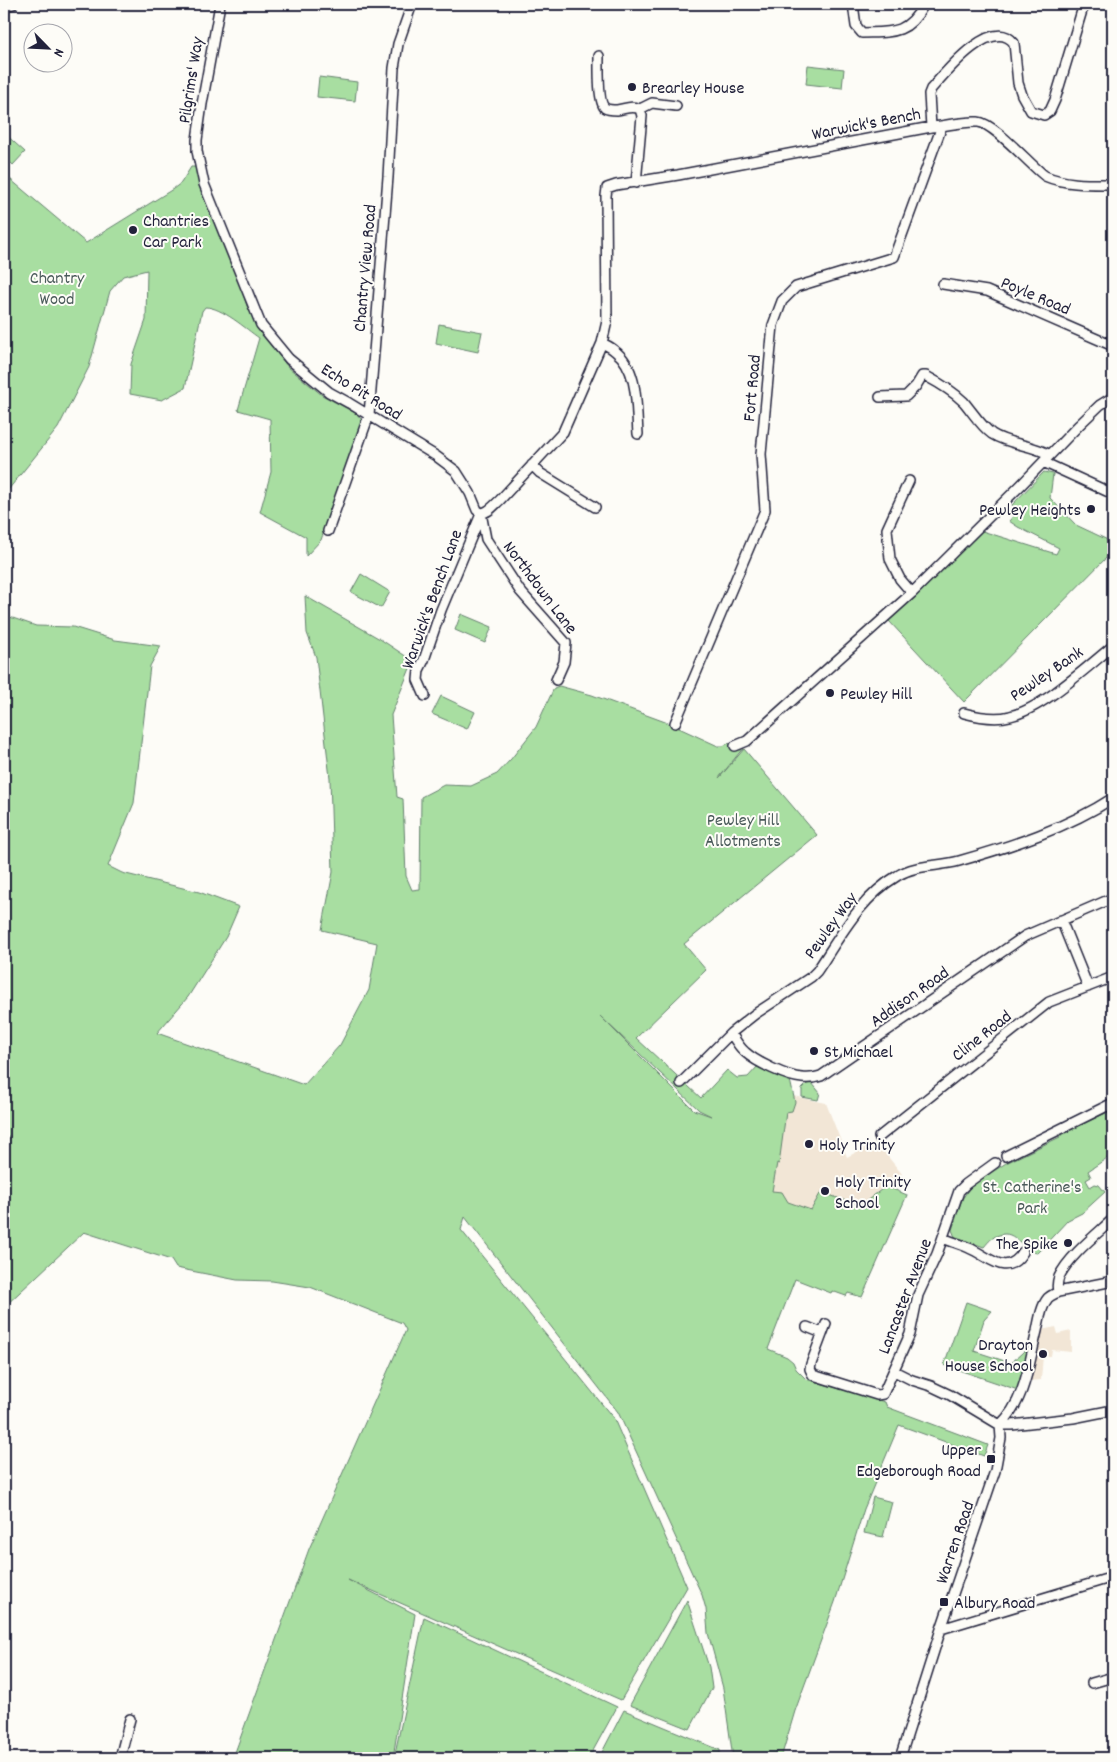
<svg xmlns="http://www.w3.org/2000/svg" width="1117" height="1762" font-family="Dekko,sans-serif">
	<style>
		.built { fill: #f2e6d6 }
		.green { fill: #a8dea1; stroke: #65806e; fill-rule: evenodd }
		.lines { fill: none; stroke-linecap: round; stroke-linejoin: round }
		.minor-casing { stroke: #22223b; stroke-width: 12 }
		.minor { stroke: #fdfcf7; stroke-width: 9 }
		.poi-dot { fill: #22223b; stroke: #fdfcf7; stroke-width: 2 }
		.labels { text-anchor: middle; stroke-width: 4; stroke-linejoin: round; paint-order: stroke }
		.street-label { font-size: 18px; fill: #22223b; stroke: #fdfcf7 }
		.poi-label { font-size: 18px; fill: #22223b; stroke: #fdfcf7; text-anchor: start }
		.park-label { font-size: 18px; fill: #4a5a5a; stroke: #fdfcf7 }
	</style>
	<rect width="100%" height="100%" fill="#fdfcf7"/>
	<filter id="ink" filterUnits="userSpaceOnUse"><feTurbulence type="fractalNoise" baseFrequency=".02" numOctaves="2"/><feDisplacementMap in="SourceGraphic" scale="10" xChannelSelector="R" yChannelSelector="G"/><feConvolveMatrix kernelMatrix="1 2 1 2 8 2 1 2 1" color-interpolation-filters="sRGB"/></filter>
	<g filter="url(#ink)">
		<path class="built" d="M784,1094L826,1103L847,1157L876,1142L902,1174L872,1196L848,1287L769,1197Z
			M1056,1327L1058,1334L1071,1331V1352L1052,1350L1051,1356H1043L1041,1380L1029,1381L1041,1330Z"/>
		<path class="green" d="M808,65L844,69L842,88L806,84Z
			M319,77L357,82L355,101L317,97Z
			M4,133L25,152L13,165L4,156Z
			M191,167H196L236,271L247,306L263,335L288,367L322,395L357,414L362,420L321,540L306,556V537L260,512L271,472L270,419L238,410L259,338C246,329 222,307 205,307L202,311L185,388L162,400L130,394L131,364L146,320L147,270L123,276L110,291L89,367L58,428L4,495V174L86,243L173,189L181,183Z
			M439,324L482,332L478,352L436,343Z
			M1044,472L1053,474L1050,498L1076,525L1112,542L1113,541V551L964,702L889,621L982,531L1056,554L1059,548L1018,527L1009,521L1015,514L1017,515L1019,513L1012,505Z
			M361,574L390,592L381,608L351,592Z
			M305,596L380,639L413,661L391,715L397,797L403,799L406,876L412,890L420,889L421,797L444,785L471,786L497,774L511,759L536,727L554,688L559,686L592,695L668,723L718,746H723L729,743L744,747L719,778L744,749L817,835L684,944L706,970L636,1038L701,1098L727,1070L737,1078L748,1077L758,1066L790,1080L795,1102L792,1111L786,1112L779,1164L777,1163L772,1191L782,1192L788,1202L811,1210L821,1192L860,1206L886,1186L907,1195L862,1297L848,1293L846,1296L832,1291L831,1293L795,1279L768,1349L787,1357L793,1362L796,1369L806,1379L885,1402L887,1407L988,1445L984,1456L899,1425L864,1509L835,1602L795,1711L781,1758H733L723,1688L708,1633L706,1609L702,1595L618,1412L465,1217L461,1230L614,1419L687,1587L621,1700L348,1580L415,1614L393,1758H233L309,1549L406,1330L402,1323L310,1287L272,1281L237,1280L176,1268L171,1260L84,1232L4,1307V1150L9,1136L4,1135V615L36,626L73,627L115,640L161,646L150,666L134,803L108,866L122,873L199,892L239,907L226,937L188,997L157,1033L304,1085L340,1045L369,990L377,943L322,930L333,872L330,778L316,657L307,633ZM600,1016L699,1110L711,1116L694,1110Z
			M461,614L492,627L485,643L455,630Z
			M441,696L475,712L467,729L432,714Z
			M812,1083L820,1093L818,1100L802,1097V1089L807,1084Z
			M1108,1112L1113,1124V1154L1088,1171L1091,1177L1086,1180L1090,1187L1095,1184L1099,1185L1105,1192L1082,1213L1068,1220L1040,1250L1037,1253C1022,1251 1016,1229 999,1235C992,1237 989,1241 984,1247L955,1237L952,1230L962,1199L971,1186L1006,1163L1060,1137V1135L1073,1126L1076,1127Z
			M966,1302L992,1311L984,1320L974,1351L1011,1363L1034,1342L1021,1391L944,1365Z
			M873,1497L892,1502L883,1537L864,1533Z
			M687,1600L709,1667L712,1688L690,1729L630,1705Z
			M424,1617L617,1707L589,1758H394Z
			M624,1710L720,1750V1758H599Z"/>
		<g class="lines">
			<g class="minor-casing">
				<path id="minor" d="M220,4L202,104L197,140V151L204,184L261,325L289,359L329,392L349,403L436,456L456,471L470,493L477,510L481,513L486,539L520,591L566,643L564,662L556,680
					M853,4L856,26L862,33C891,32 907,35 923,6
					M4,6L13,4
					M599,56C599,66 598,103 605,108C608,110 613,110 617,110C625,109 632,105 640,109L642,116L636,183
					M640,109L652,103L676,106
					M931,127L929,94L931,89C945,73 992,15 1014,43L1018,83L1022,95L1031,111L1044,115L1050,111L1055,100L1084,4
					M943,284L987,291L1113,346
					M602,343C606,345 611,347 615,351C639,369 636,407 638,434
					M880,397L906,396L916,386L922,376H926C939,383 954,392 964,402C973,413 981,426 992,434C1009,445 1032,444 1050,455
					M1043,462L1113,494
					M532,465L540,473L595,507
					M909,481L887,529L890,559L900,579L912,593
					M481,513C489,513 494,505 500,500L563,432L602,343L607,321L606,196L607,188L616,185L678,175L931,127C947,126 962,121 978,122C994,123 1030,165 1045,176C1066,185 1091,184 1113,184
					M328,531L369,415L388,177L394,68L398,44L412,4
					M425,696L418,680L419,670L424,660L441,610L481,514
					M964,713C979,717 995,720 1010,716C1042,709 1087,667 1113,646
					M675,723L765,510L761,454L773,325L782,301L796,287L894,257L942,126
					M735,746L747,741L912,593L1021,485L1079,425L1100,405L1113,397
					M1061,920L1088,987
					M731,1033C735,1040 739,1047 745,1052C756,1062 787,1077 802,1078C809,1079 815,1078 821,1076L1025,936L1113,898
					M681,1083L731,1033L755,1014L811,977L817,971C840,937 860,898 897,876C916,864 938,867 959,861C1012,846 1067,828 1113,798
					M879,1137L1049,1002L1113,977
					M1006,1156L1113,1103
					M943,1238C952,1242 961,1244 969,1248C989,1256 1006,1279 1023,1252
					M1058,1292C1057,1287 1057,1282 1059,1277C1068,1257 1097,1234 1113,1219
					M826,1324L811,1364L810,1369L813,1375L877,1395L883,1394L910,1334L918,1295L937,1254L959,1191L966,1184L995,1163
					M807,1327L822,1333
					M894,1371L912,1380L931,1386L950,1395L1000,1425H1012L1073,1418L1113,1410
					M941,1629L1113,1577
					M1092,1683L1113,1677
					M120,1758L130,1719
					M900,1758L941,1629L995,1471L1001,1438L1000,1425C1025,1402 1029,1363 1037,1331C1039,1321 1041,1306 1048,1298C1051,1295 1055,1294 1058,1292L1113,1281"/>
			</g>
			<use href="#minor" class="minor"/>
		</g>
	</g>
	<g class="poi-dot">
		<circle cx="632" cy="87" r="5"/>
		<circle cx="133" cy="230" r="5"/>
		<circle cx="1091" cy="509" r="5"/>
		<circle cx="830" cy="693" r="5"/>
		<circle cx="814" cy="1051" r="5"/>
		<circle cx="809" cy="1144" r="5"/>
		<circle cx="825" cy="1191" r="5"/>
		<circle cx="1068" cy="1243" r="5"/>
		<circle cx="1043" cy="1354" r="5"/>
		<rect x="986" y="1454" width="10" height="10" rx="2.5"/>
		<rect x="939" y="1597" width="10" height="10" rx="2.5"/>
	</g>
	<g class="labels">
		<g class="street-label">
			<text transform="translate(190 80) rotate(-81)" y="6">Pilgrims' Way</text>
			<text transform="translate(866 123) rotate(-11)" y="6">Warwick's Bench</text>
			<text transform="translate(364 268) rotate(-85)" y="6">Chantry View Road</text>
			<text transform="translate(1036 295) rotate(23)" y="6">Poyle Road</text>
			<text transform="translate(751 388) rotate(-85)" y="6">Fort Road</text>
			<text transform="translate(362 391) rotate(32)" y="6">Echo Pit Road</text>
			<text transform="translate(541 587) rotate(53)" y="6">Northdown Lane</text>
			<text transform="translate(431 599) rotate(-70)" y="6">Warwick's Bench Lane</text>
			<text transform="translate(1046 673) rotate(-34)" y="6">Pewley Bank</text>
			<text transform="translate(830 925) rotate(-54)" y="6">Pewley Way</text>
			<text transform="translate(909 996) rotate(-35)" y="6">Addison Road</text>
			<text transform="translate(981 1035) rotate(-38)" y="6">Cline Road</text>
			<text transform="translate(904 1296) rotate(-69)" y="6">Lancaster Avenue</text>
			<text transform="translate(954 1542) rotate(-71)" y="6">Warren Road</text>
		</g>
		<g class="poi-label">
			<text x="642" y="93">Brearley House</text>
			<text x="143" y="226">Chantries<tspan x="143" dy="21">Car Park</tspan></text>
			<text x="1081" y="515" text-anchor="end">Pewley Heights</text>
			<text x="840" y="699">Pewley Hill</text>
			<text x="824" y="1057">St Michael</text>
			<text x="819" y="1150">Holy Trinity</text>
			<text x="835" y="1187">Holy Trinity<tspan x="835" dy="21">School</tspan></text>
			<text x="1058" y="1249" text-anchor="end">The Spike</text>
			<text x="1033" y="1350" text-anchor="end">Drayton<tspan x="1033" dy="21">House School</tspan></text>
			<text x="981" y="1455" text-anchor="end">Upper<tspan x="981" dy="21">Edgeborough Road</tspan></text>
			<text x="954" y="1608">Albury Road</text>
		</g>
		<g class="park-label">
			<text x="57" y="283">Chantry<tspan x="57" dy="21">Wood</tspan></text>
			<text x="743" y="825">Pewley Hill<tspan x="743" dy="21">Allotments</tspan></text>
			<text x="1032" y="1192">St. Catherine's<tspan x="1032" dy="21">Park</tspan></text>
		</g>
	</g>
	<rect width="1117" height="1762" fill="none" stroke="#fdfcf7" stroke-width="20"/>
	<rect x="10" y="10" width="1097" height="1742" fill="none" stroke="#22223b" stroke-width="2" filter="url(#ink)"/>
	<g transform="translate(48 48) rotate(114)"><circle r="24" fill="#fdfcf7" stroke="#a5a5ac"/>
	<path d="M0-4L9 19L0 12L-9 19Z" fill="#22223b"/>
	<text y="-8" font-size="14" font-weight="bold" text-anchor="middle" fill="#22223b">N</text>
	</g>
</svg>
